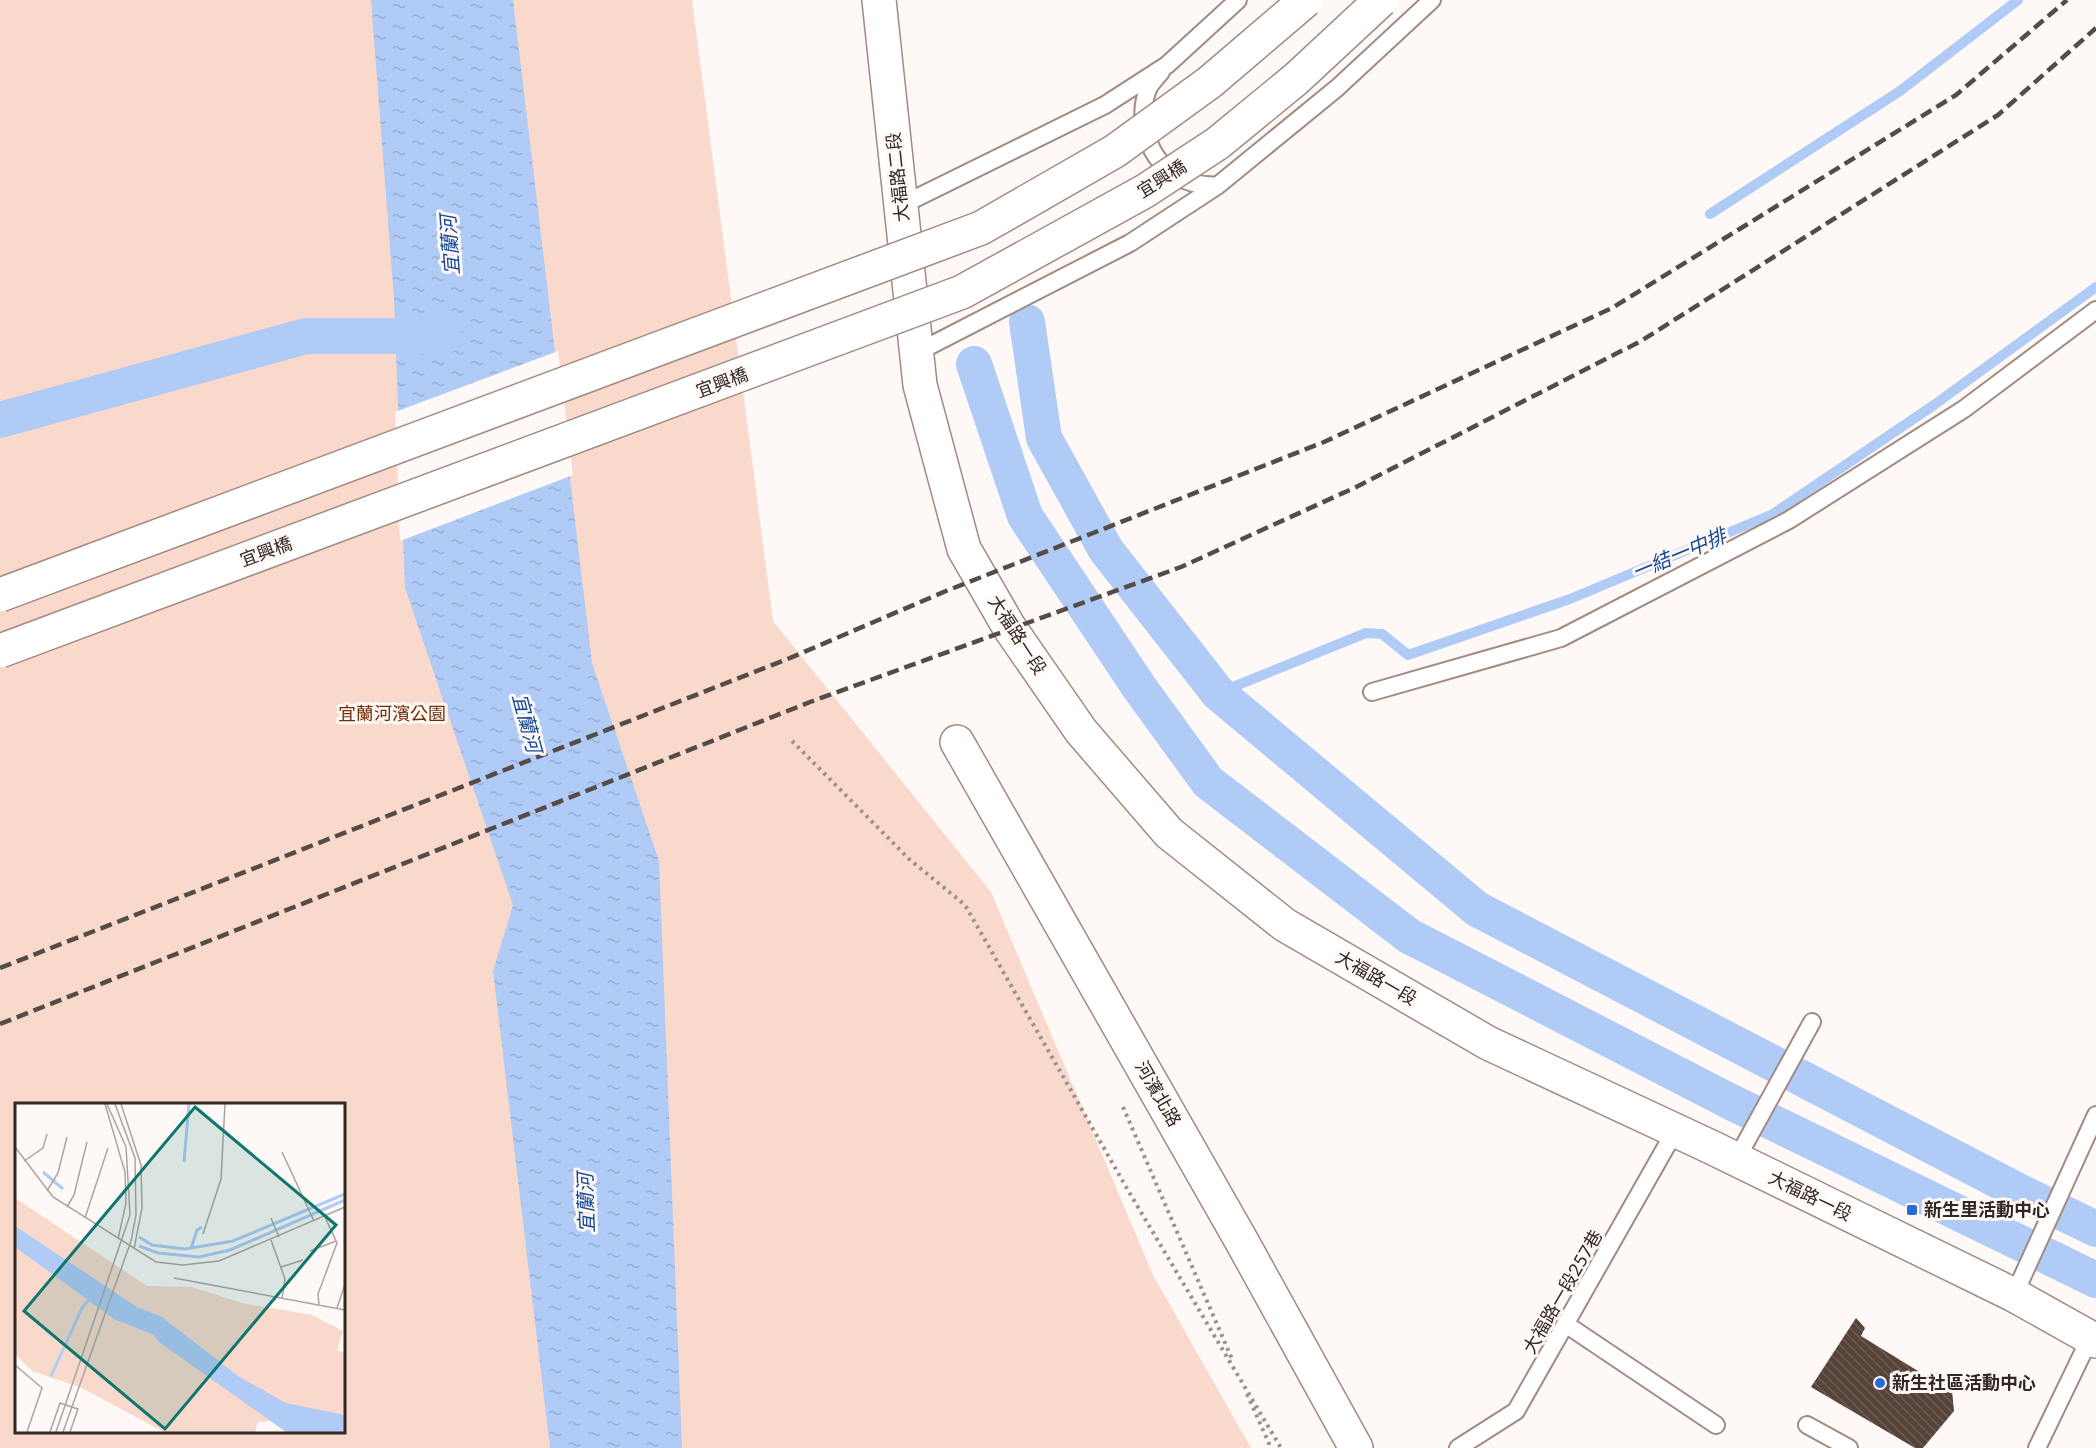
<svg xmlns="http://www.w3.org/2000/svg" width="2096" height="1448" font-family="Lato,'Noto Sans TC',sans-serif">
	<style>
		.green { fill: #f9d9cb; fill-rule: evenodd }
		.water { fill: url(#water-ripples) }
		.pier { fill: #fef8f6 }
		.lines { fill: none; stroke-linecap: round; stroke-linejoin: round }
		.stream { stroke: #b0cbf5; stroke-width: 10 }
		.canal { stroke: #b0cbf5; stroke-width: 36 }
		.building { fill: url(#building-back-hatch) }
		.service-casing { stroke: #a28b80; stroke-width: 20 }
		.minor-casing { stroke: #a28b80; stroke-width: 36 }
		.secondary-casing { stroke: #a28b80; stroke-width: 36 }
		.path { stroke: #9a928f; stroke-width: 4; stroke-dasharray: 3 4.5; stroke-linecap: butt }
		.service { stroke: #fff; stroke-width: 16 }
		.minor { stroke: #fff; stroke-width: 33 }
		.secondary { stroke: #fff; stroke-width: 33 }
		.rail { stroke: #554c48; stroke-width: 4.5; stroke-dasharray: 12 6; stroke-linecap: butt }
		.tertiary-bridge-casing { stroke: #a28b80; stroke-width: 36; stroke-linecap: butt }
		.tertiary-bridge { stroke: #fff; stroke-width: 33 }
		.poi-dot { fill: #266bd7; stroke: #fef8f6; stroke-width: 2 }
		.labels { text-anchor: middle; stroke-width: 6; stroke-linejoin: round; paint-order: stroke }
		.street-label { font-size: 18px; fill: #312723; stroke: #fef8f6 }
		.park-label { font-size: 18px; fill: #742d00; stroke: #fef8f6 }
		.poi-label { font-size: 18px; font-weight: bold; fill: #312723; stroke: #fef8f6; text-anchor: start }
		.water-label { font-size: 20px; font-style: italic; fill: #154897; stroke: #fef8f6 }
		.inset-river { fill: none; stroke: #b0cbf5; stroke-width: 3 }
		.inset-road { fill: none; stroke: #aca4a2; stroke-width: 1.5 }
		.view { fill: #0f766e; fill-opacity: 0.15; stroke: #0f766e; stroke-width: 3 }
		.inset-edge { fill: none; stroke: #312723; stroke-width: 3 }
	</style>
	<defs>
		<pattern id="water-ripples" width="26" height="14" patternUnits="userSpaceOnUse" patternTransform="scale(1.5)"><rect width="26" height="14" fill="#b0cbf5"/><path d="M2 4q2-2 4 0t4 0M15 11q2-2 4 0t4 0" fill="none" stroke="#98aed2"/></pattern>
		<pattern id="building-back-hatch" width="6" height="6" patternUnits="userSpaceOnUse" patternTransform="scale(1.5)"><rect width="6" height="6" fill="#574339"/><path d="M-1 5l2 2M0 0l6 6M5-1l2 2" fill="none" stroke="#6c5c53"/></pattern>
	</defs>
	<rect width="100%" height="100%" fill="#fef8f6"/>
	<path class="green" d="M0,0H692L773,621L991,892L1153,1275L1251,1448H0ZM16,1104H344V1432H16Z"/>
	<path class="water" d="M371,0H513L592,663L659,861L682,1448H550L493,971L513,905L405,588L394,300Z"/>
	<path class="pier" d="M558,351L573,475L400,541L395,412Z"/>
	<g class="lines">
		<path class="stream" d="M1710,214L1900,91L2018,0
			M1218,693L1366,633L1382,634L1408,655L1570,599L1773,514L1934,405L2096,287"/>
		<path class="canal" d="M1027,322L1044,438L1106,550L1218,693L1477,909L2022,1193L2096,1229
			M974,364L1025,516L1139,687L1208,782L1409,936L1731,1102L2096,1280
			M0,420L306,336H444"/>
	</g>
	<path class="building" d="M1856,1318L1865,1328L1861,1336L1931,1379L1937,1372L1952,1390L1954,1411L1923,1448H1915L1811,1387Z"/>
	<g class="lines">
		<g class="service-casing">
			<path id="service" d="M1161,72C1157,77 1152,82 1149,87C1133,122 1152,171 1190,182C1198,185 1209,185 1217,186
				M902,205L1105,105L1167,65L1238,0
				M916,353L1130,243L1217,186L1337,88L1432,0
				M1372,692L1561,638L1789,520L1964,409L2096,310
				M1736,1160L1812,1022
				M2014,1295L2096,1115
				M1567,1325L1716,1425
				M1807,1425L1849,1448
				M1458,1448L1516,1411L1675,1131
				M2037,1448L2090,1338"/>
		</g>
		<g class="minor-casing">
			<path id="minor" d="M957,742L1241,1240L1356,1448"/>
		</g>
		<g class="secondary-casing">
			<path id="secondary" d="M879,0L920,385L964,549L1009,627L1081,731L1169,833L1285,925L1488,1043L1711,1147L2014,1295L2096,1341"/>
		</g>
		<path class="path" d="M792,741L909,859L965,905L1129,1192L1281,1448
			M1123,1107L1232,1359
			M1247,1394L1271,1448"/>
		<use href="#service" class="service"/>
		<use href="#minor" class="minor"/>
		<use href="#secondary" class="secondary"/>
		<path class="rail" d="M0,968L790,658L946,591L1324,442L1612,308L1956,95L2067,0
			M0,1024L810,702L1181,567L1354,488L1641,341L1998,115L2096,28"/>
		<g class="tertiary-bridge-casing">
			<path id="tertiary-bridge" d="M0,595L981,228L1115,151L1210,82L1306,0
				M0,651L962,292L1145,191L1218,143L1296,79L1381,0"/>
		</g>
		<use href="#tertiary-bridge" class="tertiary-bridge"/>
	</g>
	<g class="poi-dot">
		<rect x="1906" y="1204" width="12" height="12" rx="3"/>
		<circle cx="1880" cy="1383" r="6"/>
	</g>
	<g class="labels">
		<g class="street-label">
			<text transform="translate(898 177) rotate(-96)" y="6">大福路二段</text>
			<text transform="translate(1162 179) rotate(-32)" y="6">宜興橋</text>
			<text transform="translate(722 383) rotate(-20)" y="6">宜興橋</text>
			<text transform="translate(266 552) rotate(-20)" y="6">宜興橋</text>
			<text transform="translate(1017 635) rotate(57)" y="6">大福路一段</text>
			<text transform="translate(1376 978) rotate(30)" y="6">大福路一段</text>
			<text transform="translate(1158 1094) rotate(60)" y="6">河濱北路</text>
			<text transform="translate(1810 1196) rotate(26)" y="6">大福路一段</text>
			<text transform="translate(1563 1292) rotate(-60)" y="6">大福路一段257巷</text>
		</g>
		<g class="park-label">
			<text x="392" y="720">宜蘭河濱公園</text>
		</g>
		<g class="poi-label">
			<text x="1924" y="1216">新生里活動中心</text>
			<text x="1892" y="1389">新生社區活動中心</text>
		</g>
		<g class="water-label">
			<text transform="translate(450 245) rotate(-94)" y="7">宜蘭河</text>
			<text transform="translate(1679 554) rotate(-23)" y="7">一結一中排</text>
			<text transform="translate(527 723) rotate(75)" y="7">宜蘭河</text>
			<text transform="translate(586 1203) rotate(-92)" y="7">宜蘭河</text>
		</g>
	</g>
	<g transform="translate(15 1103)">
		<rect width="330" height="330" fill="#fef8f6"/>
		<path d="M0,95L132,183L177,184L227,200L297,212L328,228L322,247L330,250V311L243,319L240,329H149L67,285L17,268L0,251Z" fill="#f9d9cb"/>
		<path d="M0,123L122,204L147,214L223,273L271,300L330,312V329H271L144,239L139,232L99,216L0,144Z" fill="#b0cbf5"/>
		<path class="inset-river" d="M169,59L174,1M28,69L48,86M124,134L137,142L170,146L218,138L330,91M124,143L143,150L184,154L215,147L330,97M176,146L182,127L187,124M36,273L67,205L77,193"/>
		<path class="inset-road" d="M90,1L110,69L111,100L103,136M106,1L126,62L127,105L119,146M0,44L38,94L141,159L168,162L204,158L330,104M267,49L299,118M9,58L28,45L32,31M32,88L43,70L52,34M52,104L59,92L72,39M70,115L93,45M256,115L264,134M188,131L206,76L210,1M256,137L270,176L267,196M295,148L321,138M266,164L288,157M159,175L330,207M304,202L303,191L322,140L310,114M322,205L330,181M0,262L27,285L12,329M35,329L45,300L63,306L55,329M41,329L115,112L111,44L92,1M48,329L116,138L121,112L120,55L100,1"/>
		<path class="view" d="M180,4L321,122L150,326L9,208Z"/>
		<rect width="330" height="330" class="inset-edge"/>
	</g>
</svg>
